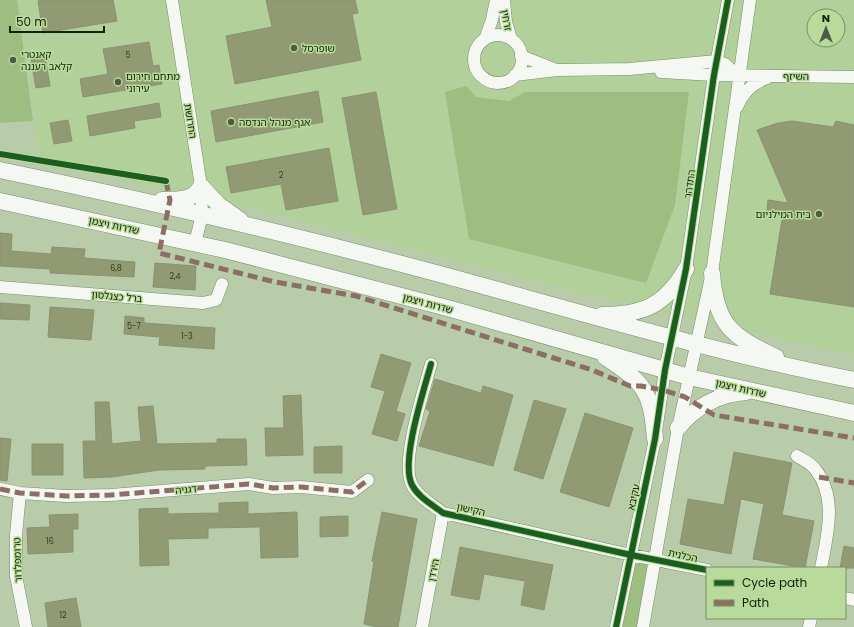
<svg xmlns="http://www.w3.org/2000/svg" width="854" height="627" font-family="Poppins,'Noto Sans Hebrew',sans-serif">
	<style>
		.built { fill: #b2d09a; fill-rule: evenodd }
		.green { fill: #9ebd81 }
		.building { fill: #919a73; stroke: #899274 }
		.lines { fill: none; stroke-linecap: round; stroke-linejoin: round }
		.minor-casing { stroke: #7c8b70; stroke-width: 13 }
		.major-casing { stroke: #7c8b70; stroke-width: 17 }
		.minor { stroke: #f4f7f2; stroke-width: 12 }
		.major { stroke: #f4f7f2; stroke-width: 16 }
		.quiet { stroke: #8d6e63; stroke-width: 5; stroke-dasharray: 10 5; stroke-linecap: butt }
		.cycleway-casing { stroke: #b8da9b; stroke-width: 8 }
		.cycleway { stroke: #1b5e20; stroke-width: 6 }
		.poi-dot { fill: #4e5c40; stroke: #b8da9b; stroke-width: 1.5 }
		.labels { text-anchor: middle; stroke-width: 3; stroke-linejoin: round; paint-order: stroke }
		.number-label { font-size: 8px; fill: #333e23 }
		.street-label { font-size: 10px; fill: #142008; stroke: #b8da9b }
		.poi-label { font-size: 10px; fill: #142008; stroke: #b8da9b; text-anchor: start }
	</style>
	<rect width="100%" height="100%" fill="#b9cca9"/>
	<path class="built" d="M17,0H854V354L825,349L594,296L247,207L40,160ZM814,16H838V40H814Z"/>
	<path class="green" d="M0,0H17L33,121L0,123Z
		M466,86L476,97L509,101L525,92H689L675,205L646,283L469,239L445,92Z
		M633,562L648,564L637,627H621Z"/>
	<path class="building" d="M44,0H113L117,21L43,33L38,1Z
		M266,0H355L358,13L352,14L361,60L235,84L226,36L272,27Z
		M149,42L153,66L159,65L162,84L83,97L80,79L108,74L103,49Z
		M45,57L50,86L36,88L31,60Z
		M318,91L323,122L216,142L211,111Z
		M376,92L397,209L363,215L342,98Z
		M159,103L161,117L134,121L135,128L90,136L87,116Z
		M68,120L72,141L54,144L50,123Z
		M792,121L833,127L836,121L854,125V307L770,294L783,213L767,210L768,200L788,203L757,130L778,123Z
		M329,148L338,201L286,210L281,184L231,193L226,167Z
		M0,233L12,234L11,251L51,254L52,247L85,249L84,258L135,262L134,277L50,273V269L0,266Z
		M155,263L196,266L195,290L153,287Z
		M0,303L30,305L29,320L0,319Z
		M50,307L94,310L91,340L48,337Z
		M125,316L144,318V323L215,328L214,349L159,345L160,337L124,334Z
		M381,354L411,363L396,411L405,414L397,441L372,434L385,391L371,387Z
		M435,379L481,393L483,386L513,395L493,466L419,446L430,411L426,409Z
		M301,395L303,455L266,456L265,428H284L283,396Z
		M534,400L566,409L543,479L514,470Z
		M95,402H109L112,444L141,441L138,407L153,406L157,444L217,443V439H246L247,465L205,466V469L159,470L112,477L84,478L83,441H96Z
		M585,413L633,428L609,507L560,492Z
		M0,438L11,439L7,481L0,480Z
		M32,444H63V475H32Z
		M342,446V473H314V447Z
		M734,452L792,463L782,515L814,521L805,568L753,559L764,504L741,499L731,554L680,544L688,499L724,505Z
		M248,502V514L297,512L298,557L261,558L260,527L208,528V538L168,539L169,565L140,566L139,509L168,508V514L219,513V503Z
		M382,512L417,519L398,627H377L364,624L374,562L372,561Z
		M78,514V529H73V552L28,554L27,528L50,527L49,515Z
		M348,516V536L320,537V517Z
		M844,546L854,548V568H840Z
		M460,547L553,565L544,610L521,605L525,581L484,574L479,600L451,595Z
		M76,598L81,627H48L45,603Z"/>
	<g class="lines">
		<g class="minor-casing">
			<path id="minor" d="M172,0L201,186L202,215L195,243
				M504,0L506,22L511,39
				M474 59a24 24 0 1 1 48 0a24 24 0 1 1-48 0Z
				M485,39L492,20L496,0
				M521,56L554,69
				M661,72L714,75L854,77
				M515,75L557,70L629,69L717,61L725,64L738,76
				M737,107C743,92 752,83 767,78
				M0,287L203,303L216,300L222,284
				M431,364C424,390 400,462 412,485C418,497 433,505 443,513L631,555L707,570
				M797,456C803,460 811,463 815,469C838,497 827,536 821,568
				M0,489L20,493L66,496L111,495L249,484L273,488L301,487L352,492L368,480
				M20,493L16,535V576L26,627
				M845,598L854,600
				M422,627L443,513
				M616,627L655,439L665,370L686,269L714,75L728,0
				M643,627L678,428L712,273L750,0
				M809,627L811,618"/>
		</g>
		<g class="major-casing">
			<path id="major" d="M0,170C150,201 299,236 447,276C583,313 716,353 854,380
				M162,200C177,200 194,201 201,186L219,205L240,220
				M0,201L225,250L451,309L689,377L854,413
				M712,273C716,325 731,336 776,357
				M602,315C642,315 665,306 686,269
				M605,357C645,383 651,391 655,439
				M678,428C695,407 719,394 746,392"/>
		</g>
		<use href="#minor" class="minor"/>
		<use href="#major" class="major"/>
		<path class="quiet" d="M166,181L170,200L159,253L275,282L356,296L592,370L630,386H641L663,390L685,397L714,415L854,438
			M819,477L854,483
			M0,489L20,493L66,496L111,495L249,484L273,488L301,487L352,492L368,480"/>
		<g class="cycleway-casing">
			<path id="cycleway" d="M0,154L166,181
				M431,364C424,390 400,462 412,485C418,497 433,505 443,513L631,555L707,570
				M616,627L655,439L665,370L686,269L714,75L728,0"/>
		</g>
		<use href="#cycleway" class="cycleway"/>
	</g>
	<g class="poi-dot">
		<circle cx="294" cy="48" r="4"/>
		<circle cx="13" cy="60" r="4"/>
		<circle cx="118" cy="82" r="4"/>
		<circle cx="231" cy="122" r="4"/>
		<circle cx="819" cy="214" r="4"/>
	</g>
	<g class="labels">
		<g class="number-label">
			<text x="128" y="58">5</text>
			<text x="281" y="178">2</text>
			<text x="116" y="271">6,8</text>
			<text x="175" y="279">2,4</text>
			<text x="134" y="329">5-7</text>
			<text x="187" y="339">1-3</text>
			<text x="50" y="544">16</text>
			<text x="63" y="618">12</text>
		</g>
		<g class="street-label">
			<text transform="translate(507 20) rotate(80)" y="4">זרחין</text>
			<text x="796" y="80">השיזף</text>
			<text transform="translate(191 121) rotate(81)" y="4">החרושת</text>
			<text transform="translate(689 184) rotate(-82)" y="4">התדהר</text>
			<text transform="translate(114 225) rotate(12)" y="4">שדרות ויצמן</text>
			<text transform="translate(117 296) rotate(5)" y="4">ברל כצנלסון</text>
			<text transform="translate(428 303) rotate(15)" y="4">שדרות ויצמן</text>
			<text transform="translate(741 388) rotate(13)" y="4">שדרות ויצמן</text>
			<text transform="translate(186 489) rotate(-5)" y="4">דגניה</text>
			<text transform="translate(633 497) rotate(-78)" y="4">עקיבא</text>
			<text transform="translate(471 509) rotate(12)" y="4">הקישון</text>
			<text transform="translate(683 555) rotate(12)" y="4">הכלנית</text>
			<text transform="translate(17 560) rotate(-92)" y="4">טרומפלדור</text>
			<text transform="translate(433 570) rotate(-79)" y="4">הירדן</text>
		</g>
		<g class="poi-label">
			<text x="302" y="52">שופרסל</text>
			<text x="21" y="58">קאנטרי<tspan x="21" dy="12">קלאב רעננה</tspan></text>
			<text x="126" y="80">מתחם חירום<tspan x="126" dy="12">עירוני</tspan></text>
			<text x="239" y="126">אגף מנהל הנדסה</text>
			<text x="811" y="218" text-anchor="end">בית המילניום</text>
		</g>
	</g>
	<rect x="706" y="567" width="140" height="52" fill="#b8da9b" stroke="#769060"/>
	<rect x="714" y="580" width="20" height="6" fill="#1b5e20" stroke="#769060"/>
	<text x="742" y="587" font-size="12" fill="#142008">Cycle path</text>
	<rect x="714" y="600" width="20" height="6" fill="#8d6e63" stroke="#769060"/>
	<text x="742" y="607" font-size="12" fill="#142008">Path</text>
	<g transform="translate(826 28)"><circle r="19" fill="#b8da9b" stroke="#769060"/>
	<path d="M0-3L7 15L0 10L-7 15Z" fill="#4e5c40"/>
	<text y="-6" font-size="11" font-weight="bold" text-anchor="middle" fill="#142008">N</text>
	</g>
	<path d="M10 26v6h94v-6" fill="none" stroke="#142008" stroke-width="2"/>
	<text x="16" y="26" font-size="12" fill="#142008" stroke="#b8da9b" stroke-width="3" paint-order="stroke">50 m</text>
</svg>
